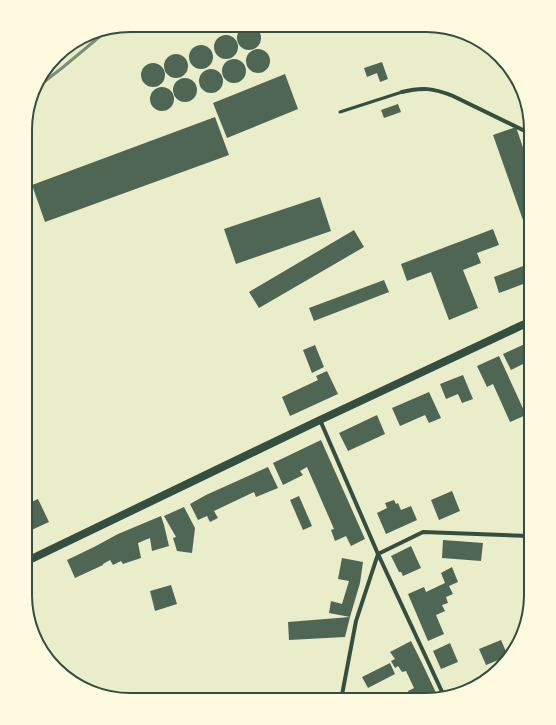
<svg xmlns="http://www.w3.org/2000/svg" width="556" height="725" font-family="'IBM Plex Serif',serif">
	<style>
		.building { fill: #4f6655 }
		.lines { fill: none; stroke-linecap: round; stroke-linejoin: round }
		.service { stroke: #344e41; stroke-width: 3 }
		.minor { stroke: #344e41; stroke-width: 4 }
		.secondary { stroke: #344e41; stroke-width: 8 }
		.rail { stroke: #7c8e77; stroke-width: 3 }
		.rim { fill: none; stroke: #344e41; stroke-width: 2 }
	</style>
	<rect width="100%" height="100%" fill="#e9edc9"/>
	<path class="building" d="M237 38a12 12 0 1 1 24 0a12 12 0 1 1-24 0Z
		M214 47a12 12 0 1 1 24 0a12 12 0 1 1-24 0Z
		M189 57a12 12 0 1 1 24 0a12 12 0 1 1-24 0Z
		M246 61a12 12 0 1 1 24 0a12 12 0 1 1-24 0Z
		M164 66a12 12 0 1 1 24 0a12 12 0 1 1-24 0Z
		M222 71a12 12 0 1 1 24 0a12 12 0 1 1-24 0Z
		M382,62L388,79L380,82L377,73L367,77L364,68Z
		M141 75a12 12 0 1 1 24 0a12 12 0 1 1-24 0Z
		M199 81a12 12 0 1 1 24 0a12 12 0 1 1-24 0Z
		M285,74L298,109L227,138L213,103Z
		M173 90a12 12 0 1 1 24 0a12 12 0 1 1-24 0Z
		M150 99a12 12 0 1 1 24 0a12 12 0 1 1-24 0Z
		M398,104L401,112L384,118L381,110Z
		M215,117L229,155L45,222L32,185Z
		M516,127L531,171V221L524,223L493,135Z
		M320,197L331,231L236,264L224,229Z
		M493,229L499,245L477,253L481,263L463,270L478,308L449,320L431,272L407,281L401,264Z
		M354,230L364,247L259,308L249,292Z
		M531,263V281L499,293L494,277Z
		M384,280L389,292L314,321L309,308Z
		M529,342L531,346V360L511,370L503,354Z
		M315,345L324,367L312,373L303,350Z
		M499,356L526,415L510,422L493,384L487,387L477,366Z
		M327,371L338,394L290,416L282,397L318,380L316,376Z
		M463,375L473,399L462,403L458,394L446,399L440,384Z
		M429,392L441,418L429,423L425,415L400,426L392,408Z
		M377,415L385,434L348,451L339,433Z
		M321,440L365,539L351,546L346,536L335,541L331,530L334,529L307,467L300,471L303,475L283,485L273,463Z
		M268,467L278,488L256,497L254,492L214,511L218,518L210,522L207,516L198,520L190,504L206,495Z
		M452,491L460,511L439,520L431,500Z
		M299,496L312,526L303,530L290,500Z
		M38,499L49,522L25,533V505Z
		M394,500L396,504L398,503L401,510L411,506L417,520L386,534L377,513L387,508L385,503Z
		M184,507L195,528L192,553L177,551L173,538L176,537L164,516Z
		M161,516L164,525L169,546L152,551L150,538L138,543L141,558L123,564L121,561L113,565L110,560L103,564V565L75,578L67,560L94,547L118,534Z
		M443,540L483,543L481,561L442,558Z
		M411,546L421,568L403,576L401,572H399L391,556Z
		M529,546H531V564H529Z
		M342,558L363,562L360,583L350,617L329,613L331,601L342,604L349,581L338,579Z
		M452,567L458,582L449,586L453,594L446,597L448,603L442,605L445,611L436,615L444,634L428,641L408,594L424,587L426,592L445,583L441,573Z
		M171,585L177,604L155,611L150,591Z
		M350,617L345,637L289,640L288,622Z
		M501,640L508,656L486,665L479,649Z
		M411,641L422,663L438,697L426,700H418V698L413,700L408,691L414,688L406,671L402,672L398,666L395,668L391,661L395,659L390,652Z
		M450,643L458,662L441,669L433,651Z
		M390,663L395,674L368,688L362,677Z
		M468,684L471,689L453,694L452,691Z"/>
	<g class="lines">
		<path class="service" d="M340,112L402,92"/>
		<path class="minor" d="M402,92C422,87 433,88 453,96L531,134
			M320,420L378,554L444,696
			M341,700L356,621L378,554L423,532L531,536"/>
		<path class="secondary" d="M25,562L320,420L531,321"/>
		<path class="rail" d="M36,88L62,68L110,28"/>
	</g>
	<path d="M0 0H556V725H0ZM130 32H426A98 98 0 0 1 524 130V595A98 98 0 0 1 426 693H130A98 98 0 0 1 32 595V130A98 98 0 0 1 130 32Z" fill="#fefae0" fill-rule="evenodd"/>
	<path class="rim" d="M130 32H426A98 98 0 0 1 524 130V595A98 98 0 0 1 426 693H130A98 98 0 0 1 32 595V130A98 98 0 0 1 130 32Z"/>
</svg>
